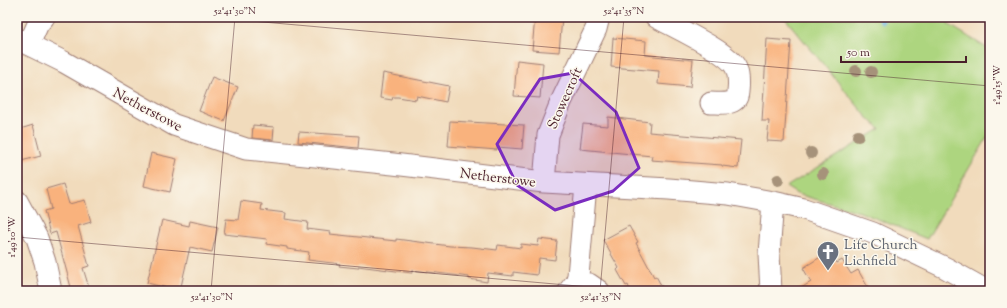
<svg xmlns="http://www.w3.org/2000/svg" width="1007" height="308" font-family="'Sorts Mill Goudy',serif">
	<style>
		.green { fill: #add57f; stroke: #7c7a55 }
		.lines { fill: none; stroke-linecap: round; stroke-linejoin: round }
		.stream { stroke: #68b3e1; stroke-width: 5 }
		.building { fill: #f9b27d }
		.minor-casing { stroke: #9e7d74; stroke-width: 23 }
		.minor { stroke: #fff; stroke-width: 21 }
		.tree { fill: #a6927a }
		.marked { fill: #7b2cbf; fill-opacity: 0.2; stroke: #7b2cbf; stroke-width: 3; stroke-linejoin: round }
		.ticks { fill: none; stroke: #4a1f2b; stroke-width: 1; stroke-opacity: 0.45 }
		.labels { text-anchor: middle; stroke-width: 3; stroke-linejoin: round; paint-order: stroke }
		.street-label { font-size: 14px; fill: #4a1f2b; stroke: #fbf7ec }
		.worship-label { font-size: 14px; fill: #5b616d; stroke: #fbf7ec; text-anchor: start }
		.neatline { fill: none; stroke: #4a1f2b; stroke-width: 1.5 }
		.ticks-label { font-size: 10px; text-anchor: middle; fill: #4a1f2b }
	</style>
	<rect width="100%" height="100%" fill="#fbf7ec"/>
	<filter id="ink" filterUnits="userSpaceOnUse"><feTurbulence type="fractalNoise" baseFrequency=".025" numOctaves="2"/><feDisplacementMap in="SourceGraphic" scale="8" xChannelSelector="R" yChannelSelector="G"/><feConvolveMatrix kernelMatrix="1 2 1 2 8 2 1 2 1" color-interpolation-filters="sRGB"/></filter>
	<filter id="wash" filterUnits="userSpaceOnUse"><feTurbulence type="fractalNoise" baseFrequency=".012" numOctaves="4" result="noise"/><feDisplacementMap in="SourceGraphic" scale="16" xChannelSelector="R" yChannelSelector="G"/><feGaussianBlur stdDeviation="0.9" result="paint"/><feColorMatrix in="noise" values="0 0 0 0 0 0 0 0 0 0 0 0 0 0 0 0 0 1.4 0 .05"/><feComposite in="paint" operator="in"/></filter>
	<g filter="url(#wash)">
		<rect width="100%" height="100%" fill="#f1dbbc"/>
		<path class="green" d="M784,17H952L948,24L990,50V133L927,239L860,212L797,194L786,187L880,129L866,116Z"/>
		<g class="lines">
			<path class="stream" d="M879,17L882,21"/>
		</g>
		<g id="blocks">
			<path class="building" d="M535,17L562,18L559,52L532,50Z
				M613,38L646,41L645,55L693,60L690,87L658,84L659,71L611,67Z
				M767,39L791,41L784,142L767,141L769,121H762Z
				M517,60L543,63L540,98L514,96Z
				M383,73L449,86L446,102L417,96L416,100L398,97H393L392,100L380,98Z
				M212,77L238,87L224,121L199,111Z
				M608,117L650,122L649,132L741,140L738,168L722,166V165L651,160L652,156L580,149L583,124L608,126Z
				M450,121L524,125L522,149L497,147V150L448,146Z
				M33,125L41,156L17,162V130Z
				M253,125L274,127L273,140L252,138Z
				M299,132L359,136L358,148L298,142Z
				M151,153L177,159L170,192L144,186Z
				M63,184L69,204L85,200L91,222L78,226L89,266L83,268L90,291H72L56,232L50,234L44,211L51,209L46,189Z
				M241,201L262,204L261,210L286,213L285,219L308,222L307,229L331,232L330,234L396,241V239L450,246L472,247L497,250L498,245L521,248V244L538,246L539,239L557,241L555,260L539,258L537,275L513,272V276L488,273L487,282L469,279V277L412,270V273L358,266V268L339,266L340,264L308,260L309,252L287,249V247L266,244L267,239L224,234L226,219L238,220Z
				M162,220L189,226L190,221L218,227L212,252L190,247L180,291L147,283Z
				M629,226L638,242L636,243L654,277L656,276L664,291H628L630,290L628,285L626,286L617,270L619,268L603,240Z
				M830,251L837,263L842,260L851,274L858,270L870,291H796L811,282L803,268Z"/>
		</g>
	</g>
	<g filter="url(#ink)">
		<use href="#blocks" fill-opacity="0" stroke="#9e7d74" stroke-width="1"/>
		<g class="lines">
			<g class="minor-casing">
				<path id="minor" d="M656,17C672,26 729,52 736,68C739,75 739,83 738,92C737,106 722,103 711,103
					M17,39L64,62L174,125L246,149L393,164L544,182L669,189L728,194L773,202L804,209L873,233L946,268L987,291
					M29,44L38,24L44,17
					M544,182L548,135L561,102L596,29L599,17
					M17,201L37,238L45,262L51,291
					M576,282L589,284L599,291
					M569,291L576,282L578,276L586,185
					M771,291L769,254L773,202"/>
			</g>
			<use href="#minor" class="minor"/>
		</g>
		<g class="tree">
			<circle cx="856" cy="71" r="6"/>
			<circle cx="871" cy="72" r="6"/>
			<circle cx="858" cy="136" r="6"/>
			<circle cx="811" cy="153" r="6"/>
			<circle cx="823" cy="174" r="6"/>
			<circle cx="778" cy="180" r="6"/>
		</g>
	</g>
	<path class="marked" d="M573,73L616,112L639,168L613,191L555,210L517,185L497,144L540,79Z"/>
	<path class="ticks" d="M206,17L990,86M17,237L635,291M211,291L235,17M600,291L624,17M989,291L990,285"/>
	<defs>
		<g id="church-pin" transform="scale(1.15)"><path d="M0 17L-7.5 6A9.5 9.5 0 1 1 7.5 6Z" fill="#6b7280" stroke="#fbf7ec"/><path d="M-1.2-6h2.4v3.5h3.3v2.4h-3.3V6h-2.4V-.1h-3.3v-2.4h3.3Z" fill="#fff"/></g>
	</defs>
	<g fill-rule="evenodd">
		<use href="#church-pin" x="828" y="252"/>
	</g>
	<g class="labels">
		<g class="street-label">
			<text transform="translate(564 98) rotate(-66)" y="5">Stowecroft</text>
			<text transform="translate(148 109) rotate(28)" y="5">Netherstowe</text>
			<text transform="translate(498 177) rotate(7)" y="5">Netherstowe</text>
		</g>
		<g class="worship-label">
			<text x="844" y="249">Life Church<tspan x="844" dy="16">Lichfield</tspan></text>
		</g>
	</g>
	<rect width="1007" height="308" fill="none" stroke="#fbf7ec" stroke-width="44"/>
	<path d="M841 56v6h125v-6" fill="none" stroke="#4a1f2b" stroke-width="2"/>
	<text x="847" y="56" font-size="12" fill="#4a1f2b" stroke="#fbf7ec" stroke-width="3" paint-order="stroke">50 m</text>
	<rect x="22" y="22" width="963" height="264" class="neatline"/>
	<g class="ticks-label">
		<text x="235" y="14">52°41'30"N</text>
		<text x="624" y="14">52°41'35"N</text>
		<text transform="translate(996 85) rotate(-90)" y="4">1°49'15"W</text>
		<text transform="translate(11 237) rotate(-90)" y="4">1°49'10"W</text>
		<text x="212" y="300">52°41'30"N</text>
		<text x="601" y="300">52°41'35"N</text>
	</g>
</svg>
